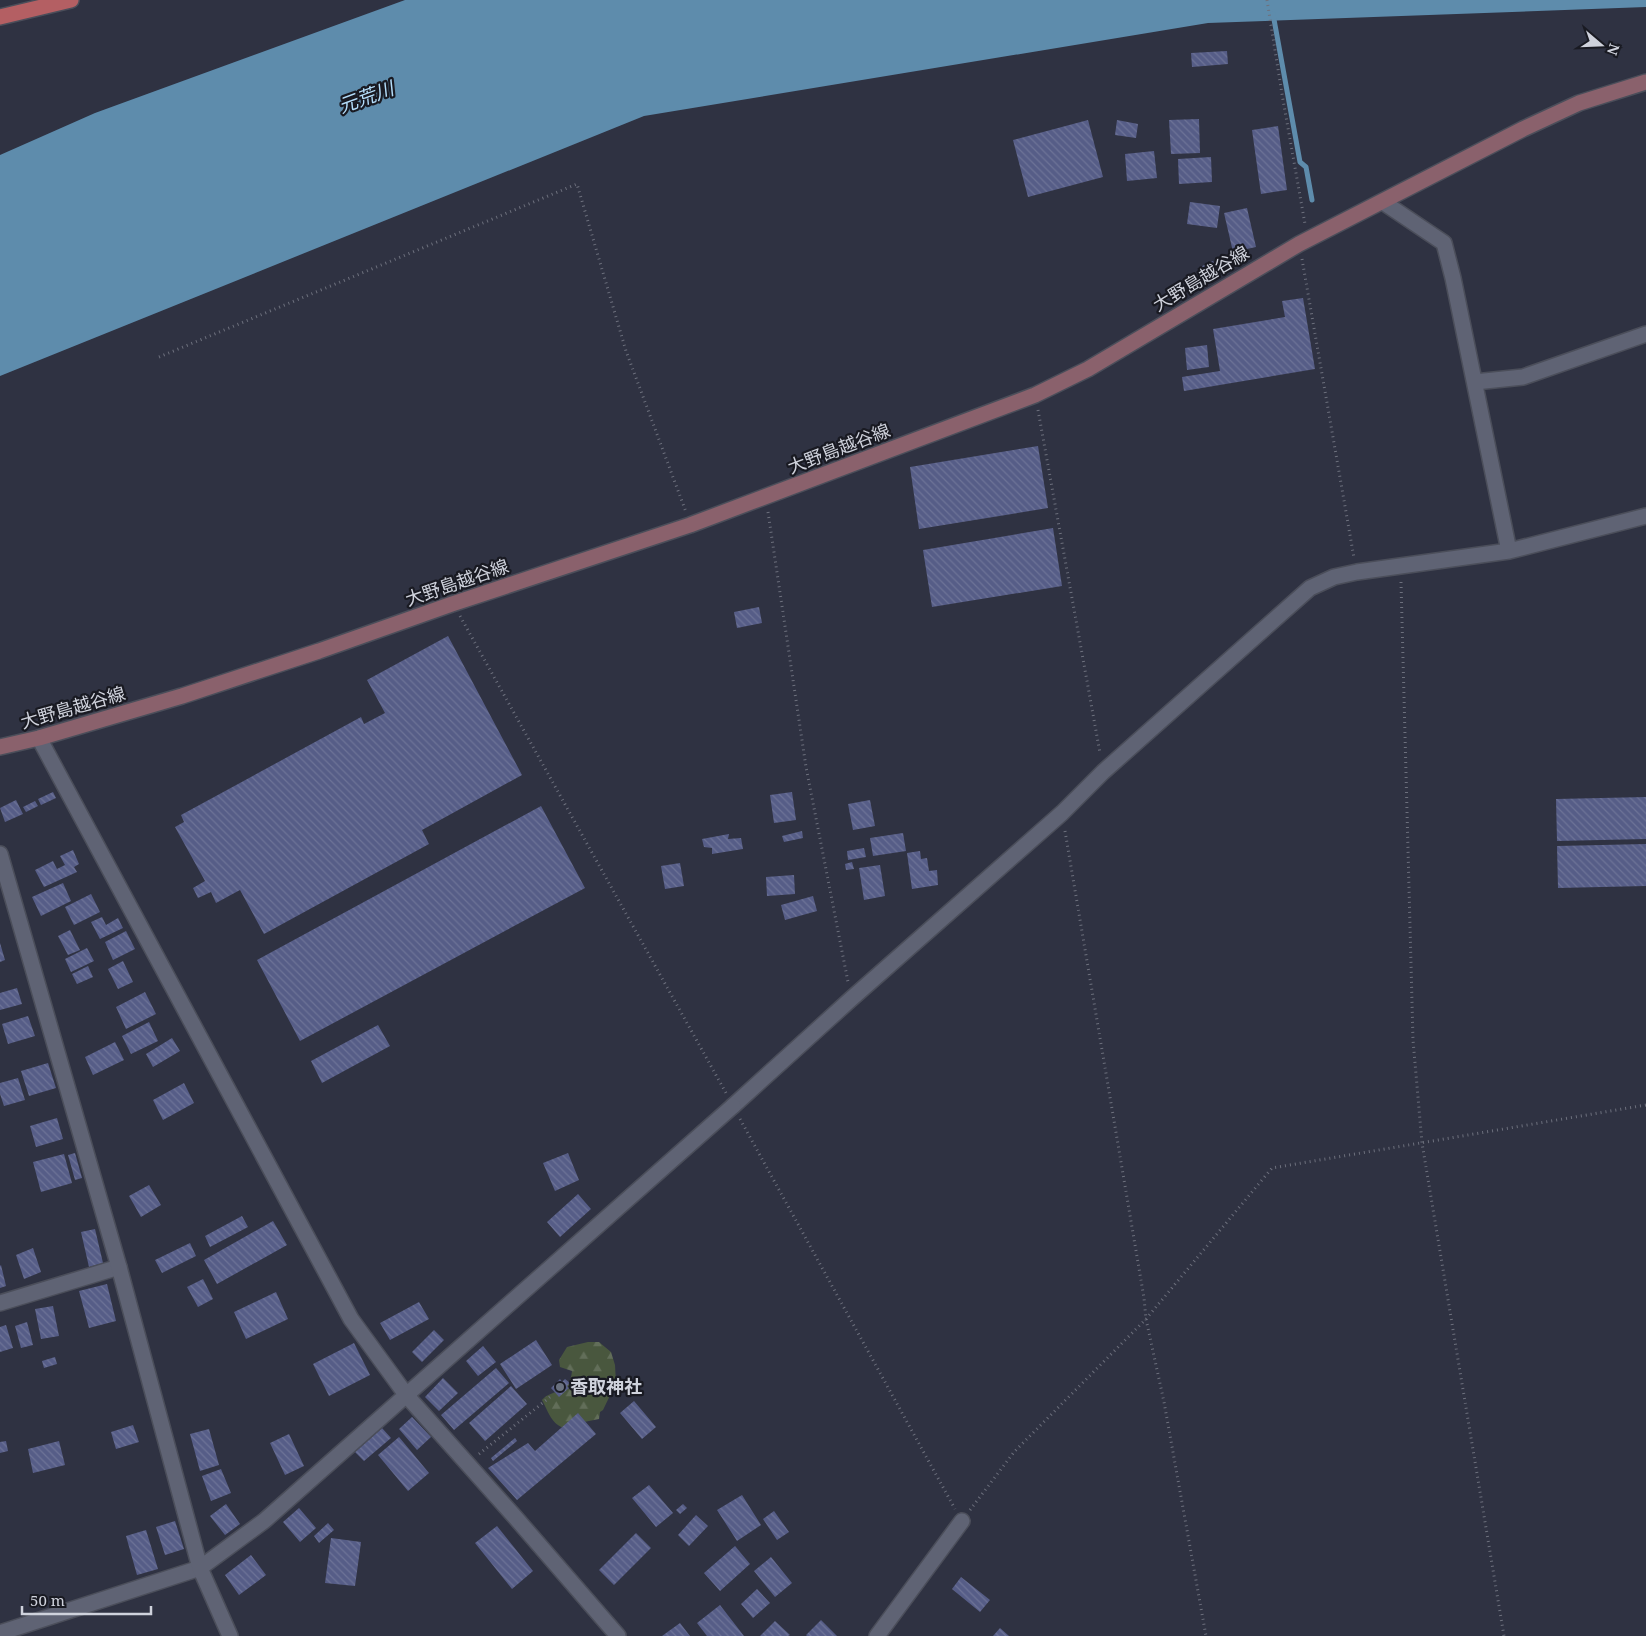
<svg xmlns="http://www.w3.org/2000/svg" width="1646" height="1636" font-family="'Noto Serif','Noto Sans JP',serif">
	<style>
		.forest { fill: url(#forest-firs) }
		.water { fill: #5e8cac }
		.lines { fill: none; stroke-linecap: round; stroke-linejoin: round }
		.stream { stroke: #5e8cac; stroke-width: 5 }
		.building { fill: url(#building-back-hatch) }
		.minor-casing { stroke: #4b4e5a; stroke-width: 18 }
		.tertiary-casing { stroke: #4b4e5a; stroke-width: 18 }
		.secondary-casing { stroke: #4b4e5a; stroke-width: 18 }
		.primary-casing { stroke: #4b4e5a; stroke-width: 18 }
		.path { stroke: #6d707d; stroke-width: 3; stroke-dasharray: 1 4; stroke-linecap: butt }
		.minor { stroke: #5f6374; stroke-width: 15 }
		.tertiary { stroke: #5f6374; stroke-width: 15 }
		.secondary { stroke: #8a616c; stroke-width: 15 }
		.primary { stroke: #b45f63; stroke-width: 15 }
		.worship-dot { fill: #6b7280; stroke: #191a22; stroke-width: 2 }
		.labels { text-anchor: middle; stroke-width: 4.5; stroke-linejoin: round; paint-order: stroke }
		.street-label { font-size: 18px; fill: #cfd2dc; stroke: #191a22 }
		.poi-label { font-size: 18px; font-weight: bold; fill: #cfd2dc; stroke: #191a22; text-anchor: start }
		.water-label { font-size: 19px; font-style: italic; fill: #b4defb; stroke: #191a22 }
	</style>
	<defs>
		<pattern id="forest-firs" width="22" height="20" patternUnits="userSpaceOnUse" patternTransform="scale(1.25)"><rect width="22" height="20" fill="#49573e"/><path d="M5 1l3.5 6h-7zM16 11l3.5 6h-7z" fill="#626e59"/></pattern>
		<pattern id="building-back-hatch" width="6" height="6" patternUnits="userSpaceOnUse" patternTransform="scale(1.25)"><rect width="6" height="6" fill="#565d87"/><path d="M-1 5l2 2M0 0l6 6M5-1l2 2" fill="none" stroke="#6d7397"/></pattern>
	</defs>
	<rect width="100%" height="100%" fill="#2f3242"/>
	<path class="forest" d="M588,1342H599L611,1352L615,1365L616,1383L603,1410L600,1412L599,1419L579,1423L566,1429C551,1424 549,1413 542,1400C551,1389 570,1395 572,1371L560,1367L559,1360L567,1347Z"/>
	<path class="water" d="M405,0H1646V7L1208,23L644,116L0,376V155L95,113Z"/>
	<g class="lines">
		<path class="stream" d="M1273,14L1300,162L1306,167L1312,200"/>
	</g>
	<path class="building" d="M1227,51L1228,64L1192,67L1191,53Z
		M1199,119L1200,153L1171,154L1169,120Z
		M1088,120L1103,177L1028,197L1013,140Z
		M1117,120L1138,124L1136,138L1115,135Z
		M1278,126L1287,190L1261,194L1252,130Z
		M1154,151L1157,178L1127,181L1125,154Z
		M1211,157L1212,182L1179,184L1178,159Z
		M1190,202L1220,206L1217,228L1187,224Z
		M1247,208L1256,247L1233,252L1224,213Z
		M1213,261L1218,272L1203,279L1198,268Z
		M1303,298L1315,369L1184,391L1182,377L1220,371L1213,329L1285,317L1282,301Z
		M1207,345L1209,367L1187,370L1185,348Z
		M1038,446L1048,508L919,529L910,467Z
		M1053,528L1062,586L932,607L923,550Z
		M759,607L762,623L737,628L734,612Z
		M448,636L522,775L422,830L429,844L264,934L240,890L216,903L211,892L198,898L193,888L205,881L175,827L184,822L181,815L361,717L364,724L385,713L367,680Z
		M53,792L56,798L41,805L38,799Z
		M792,792L796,820L774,823L770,795Z
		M1646,797V839L1557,841L1556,799Z
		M16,800L23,814L5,822L0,808Z
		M870,800L875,826L853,830L848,804Z
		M35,801L38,806L26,812L23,807Z
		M541,806L585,888L300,1041L257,960Z
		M802,831L803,838L784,842L782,836Z
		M903,833L906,851L873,856L870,838Z
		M729,834L728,839L741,838L743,849L712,854V848L704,847L702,839Z
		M1646,844V886L1558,888L1557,846Z
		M864,848L866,857L848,860L847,851Z
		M73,850L79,864L74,867L77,872L44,887L35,870L53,861L57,869L65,865L60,856Z
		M920,851L921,859L927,858L929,871L937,870L938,885L912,889L907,853Z
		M852,862L854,869L846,870L845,864Z
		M680,863L684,886L665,889L661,866Z
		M880,865L885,896L864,900L859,868Z
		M794,875L795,894L767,896L766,877Z
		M63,883L71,901L41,916L32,897Z
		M91,894L100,912L74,925L65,907Z
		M813,896L817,911L785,920L781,905Z
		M102,917L106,925L118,918L123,928L100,939L91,922Z
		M70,930L80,950L68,955L58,936Z
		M126,931L135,949L113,960L105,942Z
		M0,943L5,960L0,962Z
		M87,948L94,961L71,972L65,959Z
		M123,961L133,982L118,989L108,969Z
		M88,966L93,977L77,984L72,974Z
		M17,988L22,1004L0,1010V993Z
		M145,992L156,1014L126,1029L116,1007Z
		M28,1016L35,1036L8,1044L2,1024Z
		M149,1022L158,1041L131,1054L122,1036Z
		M378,1025L390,1046L322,1083L311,1061Z
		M172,1038L180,1051L153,1067L146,1054Z
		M115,1042L124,1060L93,1075L85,1057Z
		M48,1063L56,1088L29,1096L21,1071Z
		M18,1078L25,1100L4,1106L0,1094V1083Z
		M184,1083L194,1103L163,1120L153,1100Z
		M57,1118L63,1139L36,1147L30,1126Z
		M75,1153L82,1178L75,1180L68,1155Z
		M568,1153L579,1180L555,1191L543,1163Z
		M64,1154L72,1183L41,1192L33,1162Z
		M149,1185L161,1205L141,1217L129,1196Z
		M578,1194L591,1209L560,1237L547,1222Z
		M242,1216L248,1227L210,1247L205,1236Z
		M273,1221L287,1245L217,1284L204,1260Z
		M95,1229L103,1263L89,1267L81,1232Z
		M190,1243L196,1256L162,1273L155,1260Z
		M33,1248L41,1272L24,1279L16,1255Z
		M1,1265L6,1286L0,1288V1266Z
		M203,1279L213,1299L198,1307L187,1287Z
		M107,1284L116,1321L89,1328L79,1291Z
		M276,1292L288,1319L246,1339L234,1312Z
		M419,1302L429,1319L390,1340L380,1323Z
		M53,1306L59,1336L41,1339L35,1309Z
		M27,1322L33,1345L21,1348L15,1326Z
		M6,1325L13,1348L0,1352V1327Z
		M434,1330L444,1340L422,1362L412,1352Z
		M536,1340L552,1365L516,1389L500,1364Z
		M354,1343L370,1375L329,1396L313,1364Z
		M483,1346L496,1362L478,1376L466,1361Z
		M55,1357L57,1364L44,1368L42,1361Z
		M496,1368L509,1383L454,1430L441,1415Z
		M443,1378L458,1393L439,1411L425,1397Z
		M560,1379L562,1382L565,1379L570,1383L567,1386L569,1388L559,1397L551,1388Z
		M511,1386L527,1404L485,1441L469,1423Z
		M634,1401L656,1427L642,1439L620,1413Z
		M578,1413L596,1434L517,1500L488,1468L528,1443L535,1451Z
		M412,1417L431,1437L417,1450L399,1429Z
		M133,1425L139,1442L116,1449L111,1432Z
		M382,1428L391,1438L364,1461L355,1452Z
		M209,1429L219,1465L200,1471L190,1434Z
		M289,1434L304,1466L285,1475L270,1443Z
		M399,1437L429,1473L408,1491L378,1455Z
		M515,1438L517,1441L493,1461L491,1458Z
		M6,1441L8,1451L0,1453V1442Z
		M59,1441L65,1465L33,1473L28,1449Z
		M221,1469L231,1493L211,1501L202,1476Z
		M649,1485L673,1513L656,1527L632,1498Z
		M742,1495L761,1525L737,1541L717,1510Z
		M226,1504L240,1524L225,1535L210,1516Z
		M683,1504L687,1508L680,1514L676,1510Z
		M299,1508L316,1528L300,1542L283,1522Z
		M774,1511L789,1532L777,1540L763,1519Z
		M696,1515L708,1526L689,1546L678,1535Z
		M175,1521L184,1549L165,1555L156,1527Z
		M328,1523L334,1530L319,1543L314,1536Z
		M497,1526L533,1571L512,1589L475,1543Z
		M146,1530L158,1569L137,1575L126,1536Z
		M636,1533L651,1548L614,1585L599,1570Z
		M331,1538L361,1542L355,1586L325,1583Z
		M735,1546L750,1564L720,1591L704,1573Z
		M251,1555L266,1575L239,1595L225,1575Z
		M771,1557L792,1583L775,1597L754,1571Z
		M961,1577L990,1600L980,1612L952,1589Z
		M757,1589L770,1603L753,1618L741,1604Z
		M720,1605L744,1636H707L697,1623Z
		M821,1620L837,1636H807L806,1635Z
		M775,1621L790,1635L788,1636H760Z
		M680,1623L690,1636H662Z
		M1000,1628L1009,1636H993Z"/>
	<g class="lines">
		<g class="minor-casing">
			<path id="minor" d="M1383,202L1444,243L1453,278L1509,551
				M1475,382L1523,377L1646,334
				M733,1106L851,999L1062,813L1103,772L1310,588L1334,577L1357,572L1509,551L1646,516
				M0,1303L119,1267
				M0,1633L200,1568
				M877,1636L962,1521"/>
		</g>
		<g class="tertiary-casing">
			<path id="tertiary" d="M39,738L351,1319L407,1396L515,1517L618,1636
				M0,854L119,1267L200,1568L230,1636
				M200,1568L264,1521L733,1106"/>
		</g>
		<g class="secondary-casing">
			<path id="secondary" d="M0,747L39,738L182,696L319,651L452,604L690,525L1035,395L1088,369L1299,244L1523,129L1579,103L1646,82"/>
		</g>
		<g class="primary-casing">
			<path id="primary" d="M0,17L71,0"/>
		</g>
		<path class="path" d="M1267,0L1282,94L1305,224
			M1302,259L1354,558
			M159,357L577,184L626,351L686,512
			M1038,410L1100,753
			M768,512L806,767L848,982
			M1401,582L1413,1040L1422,1143L1504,1636
			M460,616L726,1093
			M1065,831L1144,1298L1146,1319L1164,1402L1206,1636
			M740,1119L955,1509
			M479,1454L550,1397
			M970,1510L1014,1452L1146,1319L1272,1168L1646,1105"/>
		<use href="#minor" class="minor"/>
		<use href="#tertiary" class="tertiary"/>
		<use href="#secondary" class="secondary"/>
		<use href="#primary" class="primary"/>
	</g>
	<circle class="worship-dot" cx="560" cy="1387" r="5"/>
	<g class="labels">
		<g class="street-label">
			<text transform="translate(1201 279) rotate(-31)" y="6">大野島越谷線</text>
			<text transform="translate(839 449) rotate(-21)" y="6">大野島越谷線</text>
			<text transform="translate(457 583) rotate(-19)" y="6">大野島越谷線</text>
			<text transform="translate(73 708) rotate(-16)" y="6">大野島越谷線</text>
		</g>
		<g class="poi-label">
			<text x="570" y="1393">香取神社</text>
		</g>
		<g class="water-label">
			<text transform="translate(366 97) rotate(-20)" y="7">元荒川</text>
		</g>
	</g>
	<g transform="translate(1601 45) rotate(109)" stroke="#191a22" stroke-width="4" paint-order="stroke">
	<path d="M0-4L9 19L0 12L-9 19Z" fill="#cfd2dc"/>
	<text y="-8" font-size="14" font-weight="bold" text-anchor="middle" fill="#cfd2dc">N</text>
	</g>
	<path d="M22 1606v8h129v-8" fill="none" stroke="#cfd2dc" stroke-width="2.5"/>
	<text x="30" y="1606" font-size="15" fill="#cfd2dc" stroke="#191a22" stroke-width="4" paint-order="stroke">50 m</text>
</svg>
